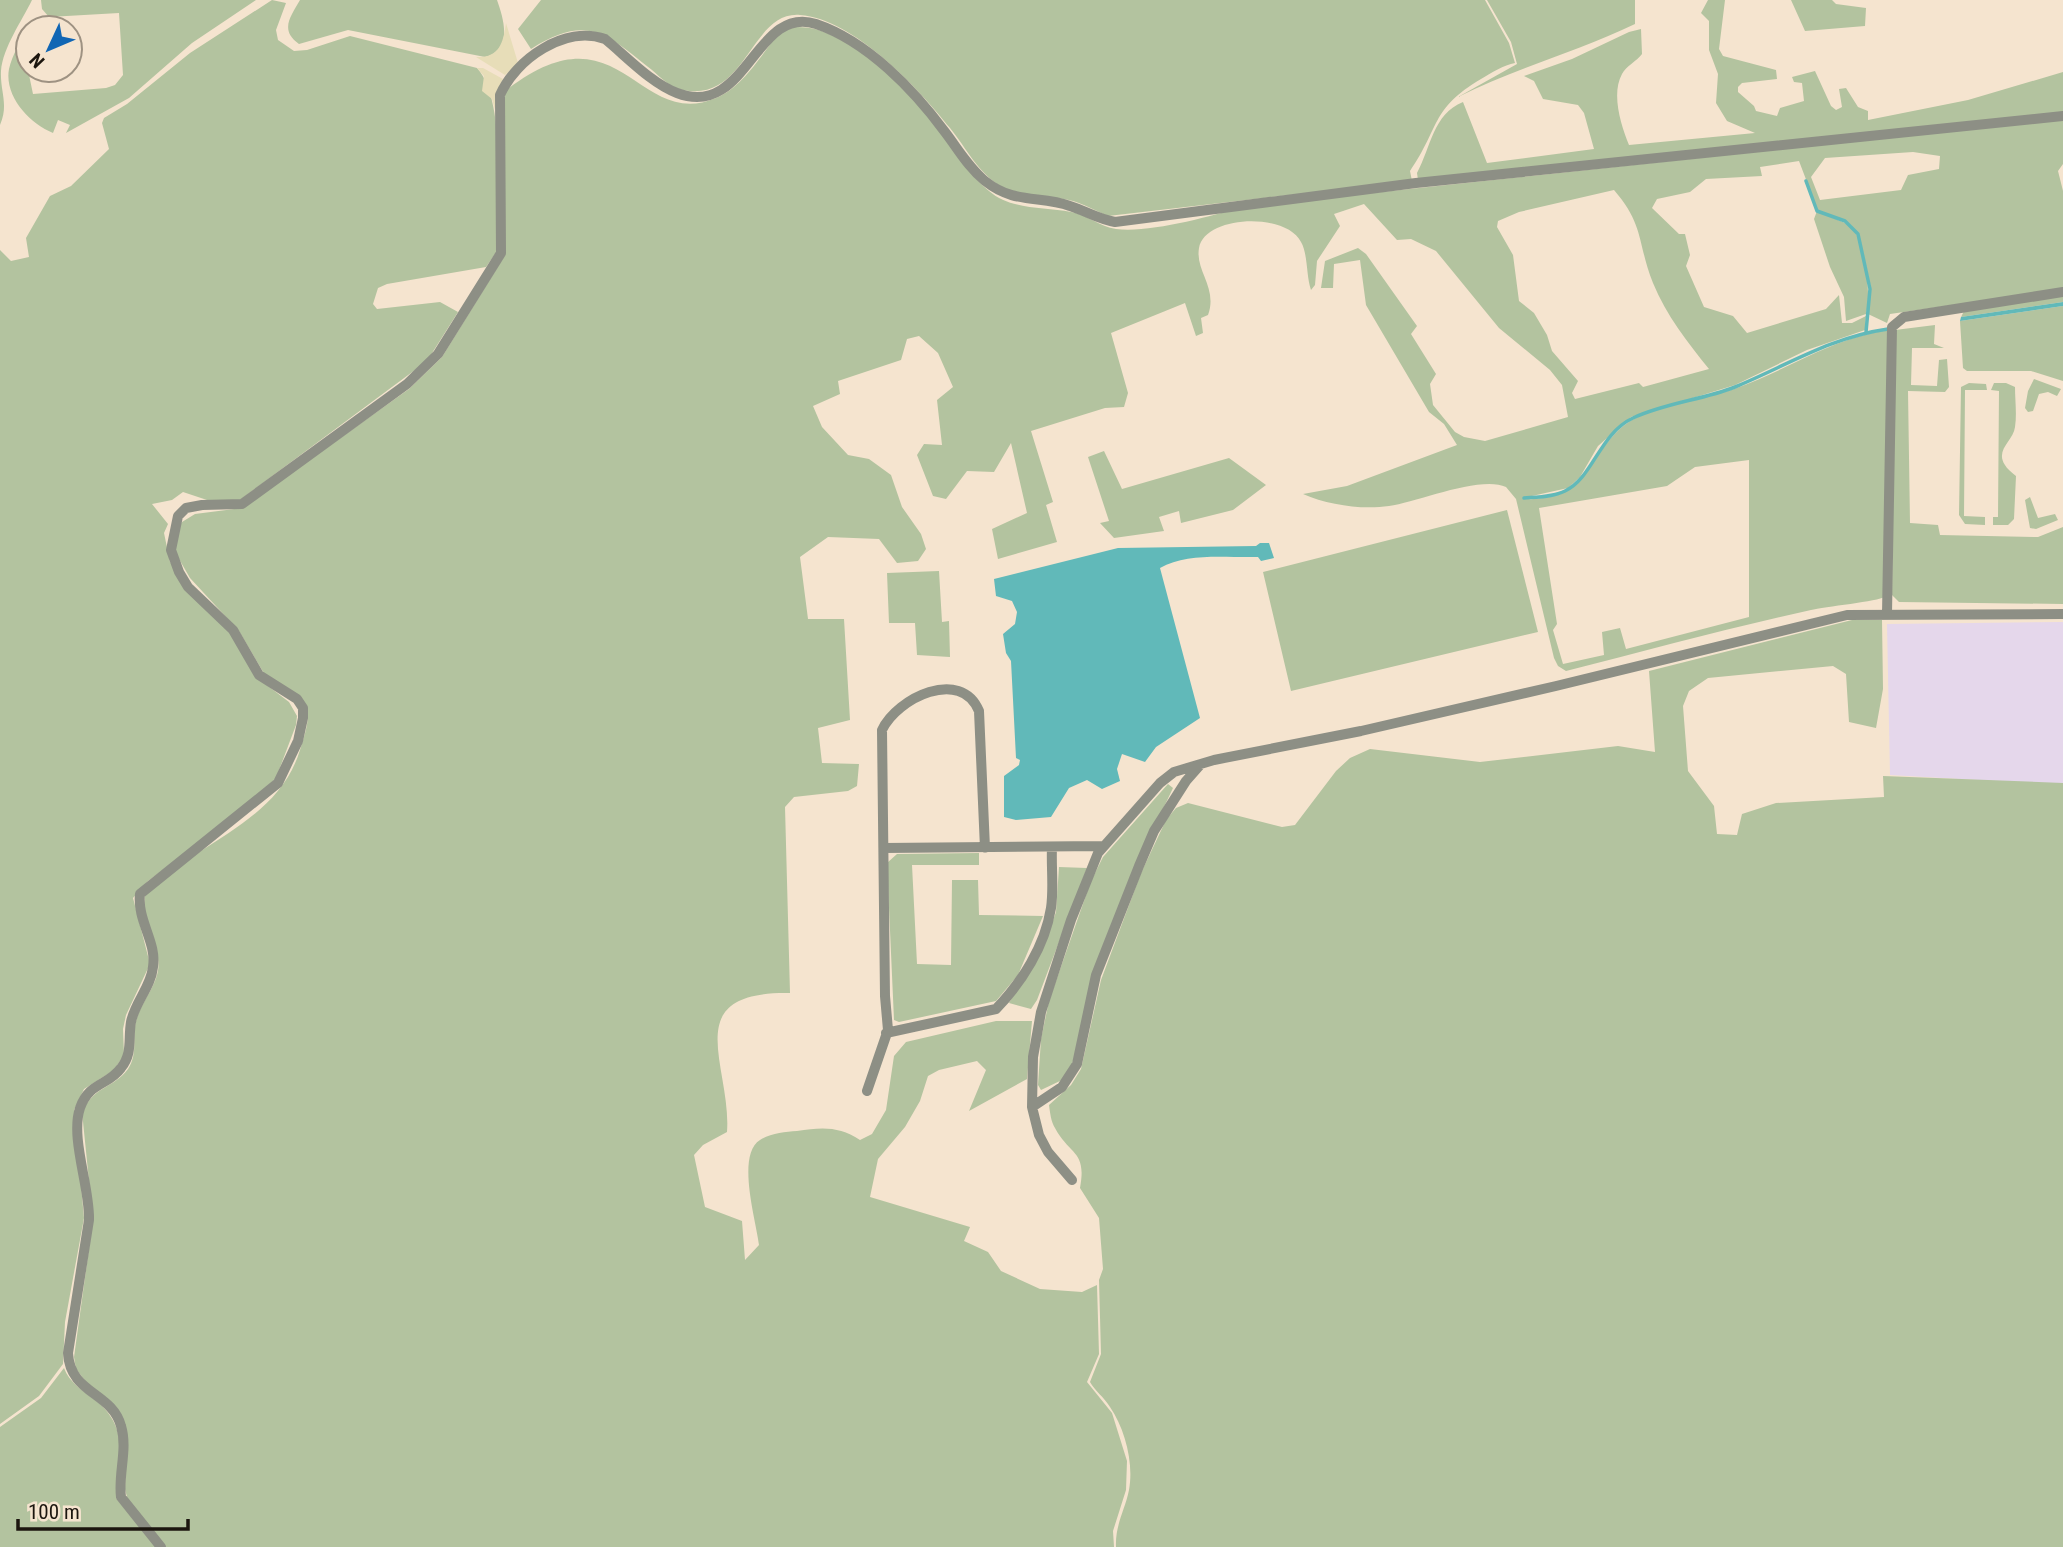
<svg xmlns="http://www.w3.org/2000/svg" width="2063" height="1547" font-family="'Roboto Condensed',sans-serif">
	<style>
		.industrial { fill: #e5d7eb }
		.green { fill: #b3c39f; fill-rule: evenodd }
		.sand { fill: #e7ddb8 }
		.water { fill: #61b9b9 }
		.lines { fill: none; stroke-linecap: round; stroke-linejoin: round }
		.stream { stroke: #61b9b9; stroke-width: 3.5 }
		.street { stroke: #8d8f85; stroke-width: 10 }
	</style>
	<rect width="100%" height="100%" fill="#f5e4cf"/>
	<path class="industrial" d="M2063,622V785L1890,775L1887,624Z"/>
	<path class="green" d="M0,0H32C22,21 3,47 1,71C0,92 9,104 0,125Z
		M41,0H256L192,43L129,98L66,133L70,125L58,120L53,133C29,123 4,96 9,69C12,55 21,41 28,28V70L33,94L106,88L115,85L123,75L119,13L49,17L42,9Z
		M272,0L286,3L276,30L278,40L294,51L307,50L350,36L477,68C507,101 497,206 497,251L486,267L387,284L378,288L373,304L377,309L440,302L458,312L427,361L240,500L213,502L183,492L172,500L152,504L168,524L164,533L170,562L229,632L268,686L289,702L297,716L296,725L276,778L242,811L148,881L133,898L150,964L126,1015L123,1029L124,1055L114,1070L84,1089L74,1110L84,1218L65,1322L63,1364L39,1396L0,1424V250L11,261L29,257L26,238L50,196L71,186L109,149L102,123L104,118L127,104L190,53Z
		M300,0H497C504,20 513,50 485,57L348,30L299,44C279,30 291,16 300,0Z
		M541,0H1485L1509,43L1515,63C1504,65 1491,73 1481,79C1430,109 1440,128 1410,171L1412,181L1108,216C1096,211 1082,203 1069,200C1046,195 1024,199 1002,187C978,173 967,149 950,128C918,88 854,19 800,15C750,11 747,103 683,90C671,88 661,78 652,70C606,34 588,13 531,49L518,29Z
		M1487,0H1635V24C1577,52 1515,68 1458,97L1517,64L1511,42Z
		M1708,0H1725L1719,49L1723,56L1776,70L1777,79L1742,83L1738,87V92L1754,106L1756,111L1777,116L1780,108L1804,101L1802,83L1794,82L1792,77L1815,71L1831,106L1836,110L1842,107L1839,89L1846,88L1858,107L1868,111V120L1968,100L2063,72V112L1418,180L1417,173C1431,147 1433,114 1463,102L1487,163L1594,149L1584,113L1578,105L1543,99L1534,81L1524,76L1572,59L1629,32L1641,29L1642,54C1637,61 1626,66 1622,74C1611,94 1621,125 1629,145L1755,133L1727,121L1716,103L1718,74L1709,50V21L1701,13Z
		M1791,0H1832L1836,4L1866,8L1865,26L1805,31Z
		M789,27C797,27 807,27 815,29C861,41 914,96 942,133C958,153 969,175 989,191C1011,210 1043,207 1071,212C1086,214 1100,227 1116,229C1150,233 1208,217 1242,207L2063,119V164L2058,171L2063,191V289L1890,314L1887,323L1868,314L1871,288L1859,234L1854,229C1864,247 1872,294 1866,314L1846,321L1844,297L1830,267L1814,219L1817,211L1852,226L1845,220L1818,211L1799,161L1760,167L1762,176L1706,179L1690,192L1657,199L1652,208L1679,234H1685L1690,255L1686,266L1704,307L1733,316L1747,333L1826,309L1839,295L1842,323H1852L1866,316L1865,330L1807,350L1735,385L1631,417L1598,446L1580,477L1568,488L1523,498C1528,500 1536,499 1543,498C1590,494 1594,442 1632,420C1655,407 1706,398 1734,389C1789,370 1826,340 1888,330L1884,597C1880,601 1823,607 1811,610C1729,628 1648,650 1566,671L1558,666L1554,658L1516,499L1506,487C1481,475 1417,502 1389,506C1362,510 1328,505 1303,494L1347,486L1457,445L1444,424L1429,412L1366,305L1360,260L1334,264L1333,288H1321L1325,261L1358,248L1366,254L1417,326L1411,334L1436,374L1430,384L1433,405L1455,432L1464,437L1485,441L1568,417L1562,385L1550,370L1499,328L1436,251L1411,239L1397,240L1364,204L1334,214L1340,226L1317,261L1315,285L1311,290C1306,275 1308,254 1301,242C1286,212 1205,215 1199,248C1195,271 1218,288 1208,315L1201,318L1203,333L1196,336L1185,303L1111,333L1128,393L1124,407L1105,408L1031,431L1053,502L1046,505L1057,542L998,559L992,529L1027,513L1011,443L994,472L967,471L946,499L933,496L917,455L924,444L942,445L937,400L953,387L938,353L919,336L907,339L901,360L838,381L840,394L813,406L822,427L848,455L869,459L891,475L902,507L921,534L926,549L918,561L897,563L879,539L828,537L800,557L808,619H844L850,720L818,728L822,763L859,764L857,786L848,791L794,797L785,807L790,993C676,991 732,1066 727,1132L703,1145L694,1155L705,1207L742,1221L745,1260L759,1245C756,1220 736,1155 760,1140C771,1133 785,1132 797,1131C822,1127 839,1126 860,1140L872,1134L886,1110L894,1056L906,1042L996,1021H1032L1027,1079L969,1111L986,1070L977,1061L939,1070L928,1076L920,1101L905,1127L878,1159L870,1197L970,1227L964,1241L988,1252L1001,1271L1040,1289L1082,1292L1097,1285L1099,1354L1087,1382L1112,1413L1127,1461L1126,1490L1113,1531L1114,1547H165L128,1501L125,1489L127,1434L76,1369L74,1357L93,1220L82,1112C95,1085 113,1089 128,1069C139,1053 131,1035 137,1018C143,998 162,981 158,958C154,934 143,922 145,896C193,842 277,825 300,750C304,737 308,726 308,713L265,675L239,631L190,578L175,552V532L182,522L195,514L242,508L409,389L442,357L505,255L504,92C620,0 636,132 716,98C743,87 761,55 779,33ZM1913,152L1940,156L1939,169L1908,175L1901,190L1820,200L1811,177L1825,158ZM1614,190C1645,226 1637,243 1653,283C1666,315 1688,343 1709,369L1643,387L1639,383L1575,399L1572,393L1578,381L1552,351L1547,335L1534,313L1519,301L1513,255L1497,227L1498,221L1519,212ZM1749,460V617L1626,649L1620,628L1602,632L1604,655L1563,664L1553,630L1557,624L1539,508L1667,486L1695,467Z
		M2063,296V302L1961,317L1964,311Z
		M2063,306V381L2031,371H1967L1963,368L1960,321Z
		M1935,325L1934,344L1944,348H1912L1911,385L1937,386L1939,360L1947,359L1949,387L1945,392L1908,391L1910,523L1938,525L1940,535L2038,537L2063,527V604L1899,602L1892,595L1895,330Z
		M2034,379L2061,389L2057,396L2048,392L2039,394L2033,411L2028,412L2025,408L2028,391Z
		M1969,383L1986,384L1987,390H1965L1964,516L1985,517V525L1965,524L1959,515L1961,387Z
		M1994,383H2006L2015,387C2015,400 2017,414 2015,427C2013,444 1986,453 2016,476L2014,519L2008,525H1993V517H1998L1999,391L1991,390Z
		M1104,451L1122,489L1229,458L1266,485L1233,510L1181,523L1179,511L1159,517L1164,531L1114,538L1100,523L1109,521L1088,457Z
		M2030,497L2038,518L2055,514L2058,520L2036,529L2030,528L2025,500Z
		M1507,510L1538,632L1291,691L1263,572Z
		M939,571L942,622L949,621L950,657L917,655L915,623H889L887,573Z
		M1852,620H1882L1883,689L1876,728L1849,722L1846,674L1833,666L1708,678L1689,691L1683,706L1688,771L1714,806L1717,834L1737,835L1742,814L1776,803L1884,797L1883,776L2063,783V1547H1116C1115,1525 1125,1510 1129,1490C1134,1463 1125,1429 1110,1407C1104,1397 1095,1391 1090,1382L1101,1354L1099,1280L1103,1269L1099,1218L1080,1188C1087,1150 1070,1156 1055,1128C1051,1122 1050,1112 1049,1105L1071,1085L1081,1069L1101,980L1141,873L1166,820L1176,808L1188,803L1282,827L1295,825L1336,771L1350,758L1370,749L1480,762L1618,746L1655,752L1649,671Z
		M1168,784L1173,788L1131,876L1071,1067L1062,1080L1041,1090L1038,1085L1041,1039L1049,1001L1091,881L1103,857Z
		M979,853V865H912L917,964L951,965L952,880H978L979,915L1043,916L1018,975L996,1001L899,1022L894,1020L887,863L897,854Z
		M1059,867L1087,868L1037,1000L1031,1009L1009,1003L1047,938L1056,912Z
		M64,1368C69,1382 82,1390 94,1399C130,1427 119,1457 116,1498L157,1547H0V1427L41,1398Z"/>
	<path class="sand" d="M506,23L518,63L505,75L476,57C499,58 503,44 506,23Z
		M477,68H483L503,79L496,93V113L492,99L482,91L484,76Z"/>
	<path class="water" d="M2063,302V306L1960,321L1961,317Z
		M1260,543H1269L1274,558L1261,561L1258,557C1227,558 1188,552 1160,568L1200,718L1156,747L1145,762L1122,754L1117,769L1120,781L1102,789L1087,780L1069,788L1051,817L1016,820L1004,817V776L1019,765L1020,760L1016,758L1011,661L1006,653L1003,634L1015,624L1017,612L1012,601L996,596L994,579L1118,548L1256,546Z"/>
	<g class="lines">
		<path class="stream" d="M1806,181L1817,211L1845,221L1858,234L1870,289L1866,332
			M1524,498C1537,497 1553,497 1565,491C1593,478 1599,434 1633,418C1665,403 1702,400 1735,387C1786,366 1831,337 1888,329"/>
		<path class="street" d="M1887,614L1892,327L1904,317L2063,292
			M884,848L1103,846
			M886,1033L996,1009C1022,982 1045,946 1051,908C1054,888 1051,867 1052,847
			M867,1091L888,1030L885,996L882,730C897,698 961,667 979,711L985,848
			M1032,1107L1062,1087L1077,1064L1096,975L1139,866L1154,831L1186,781L1201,764
			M1072,1180L1048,1152L1039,1135L1032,1107L1033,1057L1041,1012L1071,920L1098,853L1160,783L1174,772L1214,760L1361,731L1556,686L1847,615L2063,614
			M161,1547L121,1497C118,1474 128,1449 121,1426C112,1392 70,1394 68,1353L89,1220C90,1187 70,1138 80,1108C89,1082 108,1086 121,1068C133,1053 128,1039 131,1022C135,1002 151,987 153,967C157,942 137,921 140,894L278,783L298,741L303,718V708L297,699L259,675L233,630L188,587L179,572L171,550L178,516L186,508L202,505L242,504L407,384L438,354L501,253L500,95C516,59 565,25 605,39C627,57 651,83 677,93C747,120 755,4 816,24C867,41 914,90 945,132C958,149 968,167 985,181C1015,205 1040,195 1070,206C1086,211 1098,219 1115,222L1416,183L2063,116"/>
	</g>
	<g transform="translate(49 49) rotate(226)"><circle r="33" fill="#f5e4cf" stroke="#9e9282" stroke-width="2"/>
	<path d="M0-5L12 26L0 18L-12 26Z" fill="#1166b4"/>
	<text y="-10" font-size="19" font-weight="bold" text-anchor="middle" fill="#1c160f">N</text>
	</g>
	<path d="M18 1519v10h170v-10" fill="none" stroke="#1c160f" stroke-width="3.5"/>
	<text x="28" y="1519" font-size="21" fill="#1c160f" stroke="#f5e4cf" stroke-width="5" paint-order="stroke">100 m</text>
</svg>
